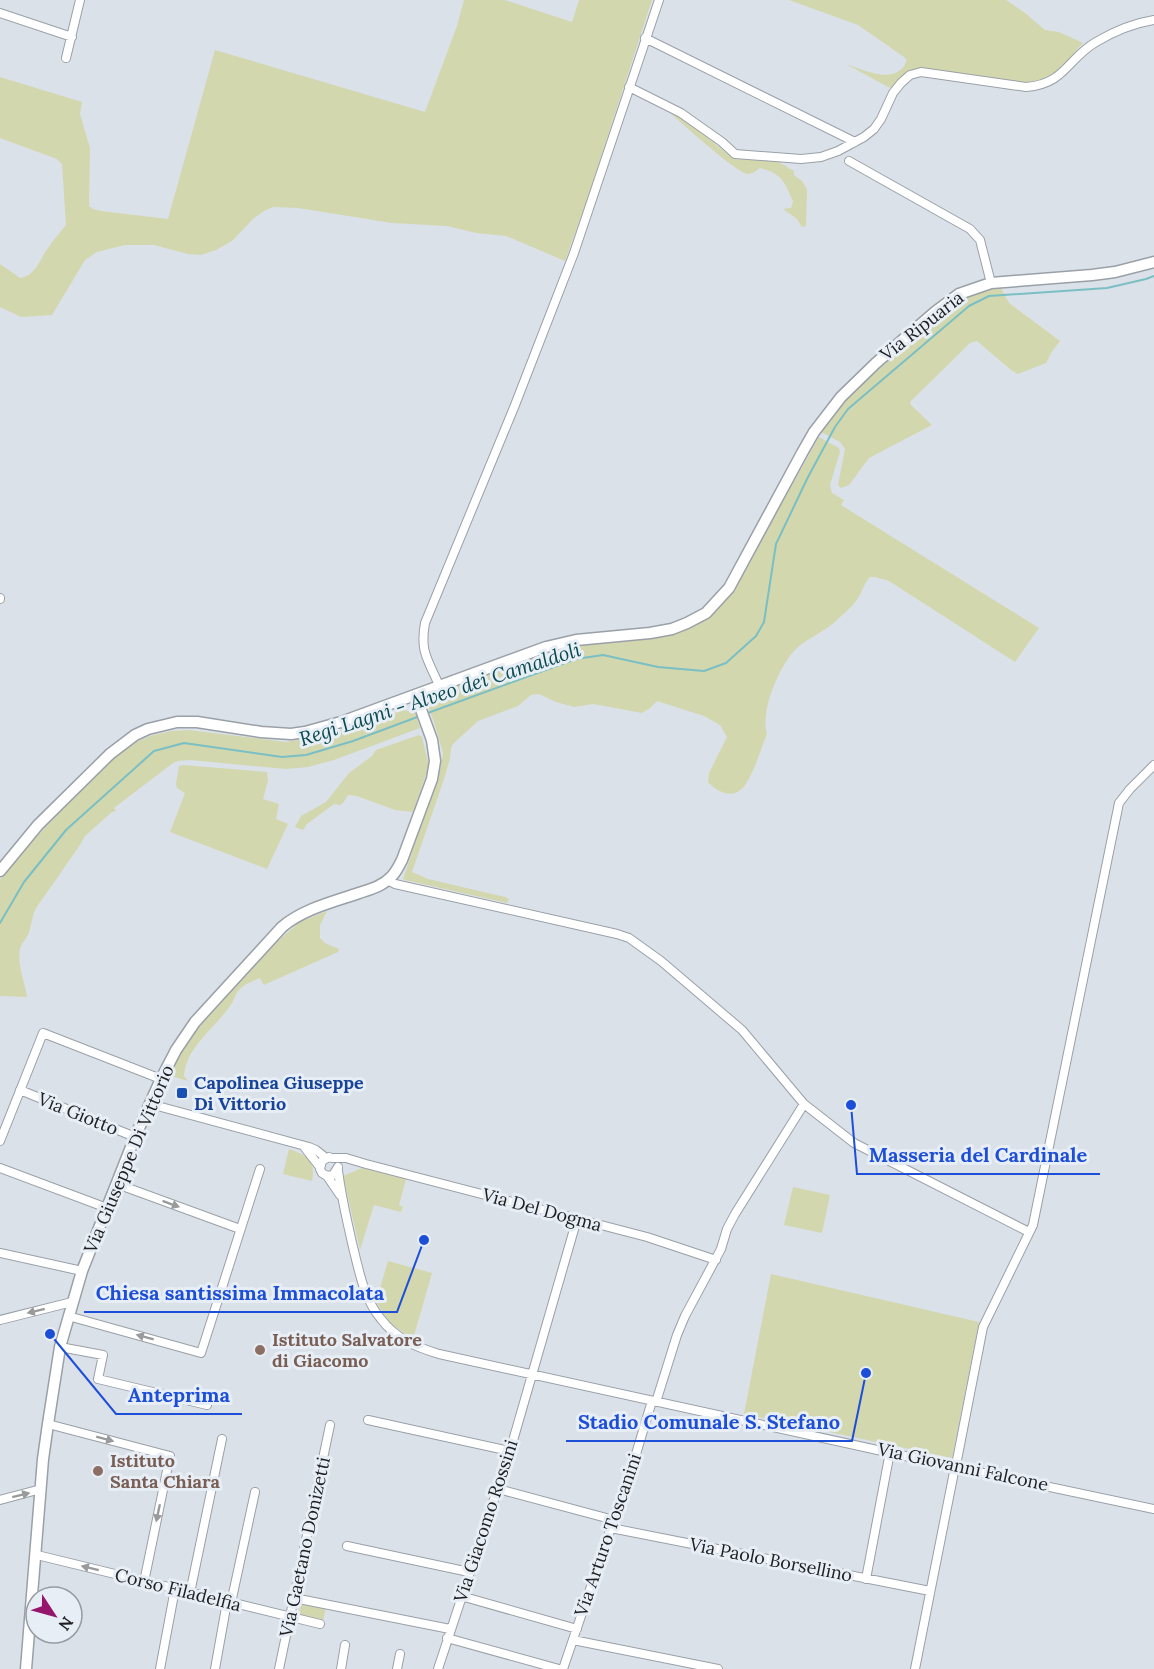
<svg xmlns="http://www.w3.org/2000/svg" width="1154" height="1669" font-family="Lora,serif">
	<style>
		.green { fill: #d3d7ae }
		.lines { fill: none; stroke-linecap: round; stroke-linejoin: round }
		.stream { stroke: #7abfc4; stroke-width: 2 }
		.street-casing { stroke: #9aa0a8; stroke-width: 10 }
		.secondary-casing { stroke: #9aa0a8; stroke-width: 13 }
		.street { stroke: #fff; stroke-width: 8 }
		.secondary { stroke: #fff; stroke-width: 10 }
		.oneway { fill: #999a9c }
		.transit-dot { fill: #1a4fb4; stroke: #e8eef6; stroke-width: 2 }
		.education-dot { fill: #8d6e63; stroke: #e8eef6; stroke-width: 2 }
		.labels { text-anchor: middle; stroke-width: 6; stroke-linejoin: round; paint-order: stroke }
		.street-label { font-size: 18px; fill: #1d1f22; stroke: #e8eef6 }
		.transit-label { font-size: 18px; font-weight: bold; fill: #164399; stroke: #e8eef6; text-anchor: start }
		.education-label { font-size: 18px; font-weight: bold; fill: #785e54; stroke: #e8eef6; text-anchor: start }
		.water-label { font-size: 20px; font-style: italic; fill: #094a4e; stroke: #e8eef6 }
		.leader { fill: none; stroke: #1d4ed8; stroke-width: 2 }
		.callout-dot { fill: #1d4ed8; stroke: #e8eef6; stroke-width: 2 }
		.callout-label { font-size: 20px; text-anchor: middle; font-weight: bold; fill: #1d4ed8; stroke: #e8eef6; stroke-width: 6; stroke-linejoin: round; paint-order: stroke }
	</style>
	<rect width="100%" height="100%" fill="#dbe1e9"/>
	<path class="green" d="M464,0H505L572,22L579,0H652L587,200L565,261L506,236L476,233L447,226L392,223L298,208L273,207L264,211L253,219L232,241L216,250L201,255L188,254L154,245H125L97,252L85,260L52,315L21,317L0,307V264L20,278C37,275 39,260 48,248C53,240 60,233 66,225L62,164L57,159L0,138V77L82,102L80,114L90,148L89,206L93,209L101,211L168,219L215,50L425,112L457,26Z
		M789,0H1006L1025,13L1045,30L1059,32L1083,43C1062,67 1055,80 1021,83L930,69C913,69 902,77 890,88L846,64C864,70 897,87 907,60L904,57L858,25Z
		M671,111L679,115L734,159L777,161L794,171V175L802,181L807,189L806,226L802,227L797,219L783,209L791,208L793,201C784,182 783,174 760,168C756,171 752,174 748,174C735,172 682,123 670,113Z
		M1000,286L1009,303L1060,341L1051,353L1046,363L1018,374L1011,370L977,341L970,343L910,402L911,405L932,425L869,458L849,485L841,488L838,485L845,449L840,442L821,432L850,395L947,310L978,291Z
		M819,437L839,448L840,452L830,485L832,493L844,500L841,505L1039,628L1015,662L889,581L875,577H870C863,585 862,593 856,601C851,608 843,614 837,620C825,632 807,638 796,649C779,666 760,711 767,734C761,748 755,770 747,782C737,800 720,795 708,782L709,773L727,737L720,725L704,716L657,701L650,708L642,713L593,704L574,707L556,702L539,694L531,695L518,706L478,721L453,744L451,748L450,759L443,782L412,872L428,879L505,897L509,899L507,903L405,880L403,879L440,769L443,753L434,722L428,706L431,694L548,651L591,643L666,636L682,630L734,588Z
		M404,710L415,713L420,728L334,760L308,767L286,769L190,760L178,761L173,763L114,808L116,811L112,812L85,836L78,848L36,908C32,916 32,923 29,932C27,938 22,942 20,949C17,965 25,982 27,997L0,996V880L21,853L64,808L118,755L134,743L150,736L171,731L188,730L286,742L329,734Z
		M419,735L422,737L428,762V769L413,812L395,810L357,796L348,795L343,803L340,805L334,804L307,824L303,830L295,827L301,816L326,802L349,773L372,756L376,750Z
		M183,765L267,772L268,781L263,799L279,804L276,819L288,824L267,869L170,832L185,793L177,788L176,784L179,766Z
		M327,911L320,925V938L325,943L339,949L338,952L266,984L264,985L260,978C253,981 244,984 239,990C235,994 234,1001 230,1006C215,1028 186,1047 184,1076L188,1081L168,1075L193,1033L274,944L300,922Z
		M289,1149C307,1155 316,1161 312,1181L283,1174Z
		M362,1168L406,1179L399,1205L403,1207L401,1212L374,1205L360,1250L343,1176Z
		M793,1187L830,1195L822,1233L784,1225Z
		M388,1261L432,1273L413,1339L391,1324L376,1302Z
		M771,1274L979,1322L952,1458L744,1414Z
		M302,1603L326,1607L323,1622L299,1617L300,1604Z"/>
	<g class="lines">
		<path class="stream" d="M425,714L576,659L603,655L658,667L704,671L726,663L756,636L764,622L776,544L808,477L835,427L848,409L969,306L989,296L1107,288L1146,279L1154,276
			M0,923L24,882L66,830L154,751L184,743L282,757L306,755L353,741L420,716"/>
		<g class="street-casing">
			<path id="street" d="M0,13L72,37
				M645,38L855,142
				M66,58L80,0
				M629,87L681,113L722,142L735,154L801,159L821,157L838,151L864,137L874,129L881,119L893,93L901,83L910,75L921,72L1026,87C1065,84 1067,59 1096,42C1113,32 1135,23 1154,20
				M849,161L970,229L980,240L991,283
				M0,599V598
				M438,683C427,658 420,651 425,623L515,405L574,253L659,0
				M387,880L395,884L617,934L629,938L661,961L742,1030L804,1104L854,1143L1029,1232
				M20,1090L135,1137
				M150,1104L309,1147L316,1150L326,1158
				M0,1141L43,1033L161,1079
				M305,1148L319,1166
				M329,1157L322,1161L320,1169L322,1173L327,1176L340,1195
				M332,1158H346L366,1164L647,1237L716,1260
				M0,1168L107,1208
				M338,1170C341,1196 347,1221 353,1247C359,1271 364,1299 381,1319C396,1339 416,1347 439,1354L955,1467L1154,1509
				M327,1176L333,1175L338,1167
				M117,1184L240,1229
				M0,1253L82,1271
				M68,1316L201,1353L260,1169
				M0,1320L72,1302
				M60,1347L103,1355L98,1379L207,1405
				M656,1402L677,1335L685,1316L721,1249L727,1229L735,1214L804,1104
				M368,1420L510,1451
				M48,1424L170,1456L144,1582
				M957,1460L983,1327L1033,1225L1119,803L1130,789L1154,765
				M498,1489L614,1520
				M0,1500L41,1489
				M611,1528L930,1591
				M347,1546L469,1572
				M37,1555L320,1624
				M866,1579L890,1452
				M190,1593L222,1439
				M461,1596L577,1629
				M294,1598L450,1629
				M231,1603L255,1492
				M447,1638L559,1669
				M573,1640L718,1669
				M160,1669L175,1589
				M215,1669L227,1602
				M279,1669L330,1425
				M341,1669L345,1645
				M397,1669L400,1654
				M438,1669L510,1451L577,1219
				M563,1669L636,1454L652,1401
				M915,1669L955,1467"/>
		</g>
		<g class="secondary-casing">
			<path id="secondary" d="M0,871L38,825L110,754L135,735L148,729L177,722H197L261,732L291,734L305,732L341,722L546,647L576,640L650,633L672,629L687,623L706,613L729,588L802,453L814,432L841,397L876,363L935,312L959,294L991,283L1092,275L1115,272L1154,262
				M26,1669L43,1459L48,1424L60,1347L82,1271L135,1137L161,1079L176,1050L195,1022L282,927C303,909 333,902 359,893C371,889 383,886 392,876C396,872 399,866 402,860L432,779L435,761L432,740L416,696"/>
		</g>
		<use href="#street" class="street"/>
		<use href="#secondary" class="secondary"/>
	</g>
	<defs><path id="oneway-solid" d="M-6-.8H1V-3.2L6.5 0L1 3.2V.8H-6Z" transform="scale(1.5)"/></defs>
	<g class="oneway">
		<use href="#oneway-solid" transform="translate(171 1204) rotate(20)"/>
		<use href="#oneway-solid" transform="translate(36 1311) rotate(166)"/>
		<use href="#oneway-solid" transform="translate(145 1337) rotate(-165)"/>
		<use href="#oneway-solid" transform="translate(105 1439) rotate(15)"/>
		<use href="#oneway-solid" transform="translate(21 1495) rotate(-14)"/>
		<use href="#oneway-solid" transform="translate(158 1513) rotate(102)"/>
		<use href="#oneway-solid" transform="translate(90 1568) rotate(-166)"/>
	</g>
	<rect class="transit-dot" x="176" y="1087" width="12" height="12" rx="3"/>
	<g class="education-dot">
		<circle cx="260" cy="1350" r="6"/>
		<circle cx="98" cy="1471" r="6"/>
	</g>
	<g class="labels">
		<g class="street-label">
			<text transform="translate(922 326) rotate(-38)" y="6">Via Ripuaria</text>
			<text transform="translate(78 1114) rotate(22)" y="6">Via Giotto</text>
			<text transform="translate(129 1159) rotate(-67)" y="6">Via Giuseppe Di Vittorio</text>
			<text transform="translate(542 1210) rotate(15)" y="6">Via Del Dogma</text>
			<text transform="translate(963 1467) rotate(12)" y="6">Via Giovanni Falcone</text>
			<text transform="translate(486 1521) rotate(-72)" y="6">Via Giacomo Rossini</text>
			<text transform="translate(608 1535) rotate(-71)" y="6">Via Arturo Toscanini</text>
			<text transform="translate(305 1547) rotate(-78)" y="6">Via Gaetano Donizetti</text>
			<text transform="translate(771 1560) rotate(11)" y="6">Via Paolo Borsellino</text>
			<text transform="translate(178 1590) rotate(14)" y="6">Corso Filadelfia</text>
		</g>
		<g class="transit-label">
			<text x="194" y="1089">Capolinea Giuseppe<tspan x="194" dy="21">Di Vittorio</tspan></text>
		</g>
		<g class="education-label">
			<text x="272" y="1346">Istituto Salvatore<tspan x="272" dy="21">di Giacomo</tspan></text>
			<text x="110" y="1467">Istituto<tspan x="110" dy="21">Santa Chiara</tspan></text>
		</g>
		<g class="water-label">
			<text transform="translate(440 694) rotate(-18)" y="7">Regi Lagni - Alveo dei Camaldoli</text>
		</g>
	</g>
	<path class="leader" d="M851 1105L857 1174H1100M424 1240L397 1312H84M50 1334L116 1414H242M866 1373L852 1441H566"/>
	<g class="callout-dot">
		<circle cx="851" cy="1105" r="6"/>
		<circle cx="424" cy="1240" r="6"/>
		<circle cx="50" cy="1334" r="6"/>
		<circle cx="866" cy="1373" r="6"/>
	</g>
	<g class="callout-label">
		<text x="978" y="1162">Masseria del Cardinale</text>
		<text x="240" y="1300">Chiesa santissima Immacolata</text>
		<text x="179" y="1402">Anteprima</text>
		<text x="709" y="1429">Stadio Comunale S. Stefano</text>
	</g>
	<g transform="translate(54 1615) rotate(126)"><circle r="28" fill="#e8eef6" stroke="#979ba1" stroke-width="1.5"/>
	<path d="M0-4.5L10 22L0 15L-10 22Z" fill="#96166d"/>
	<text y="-9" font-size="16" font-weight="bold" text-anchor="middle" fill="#1d1f22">N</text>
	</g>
</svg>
